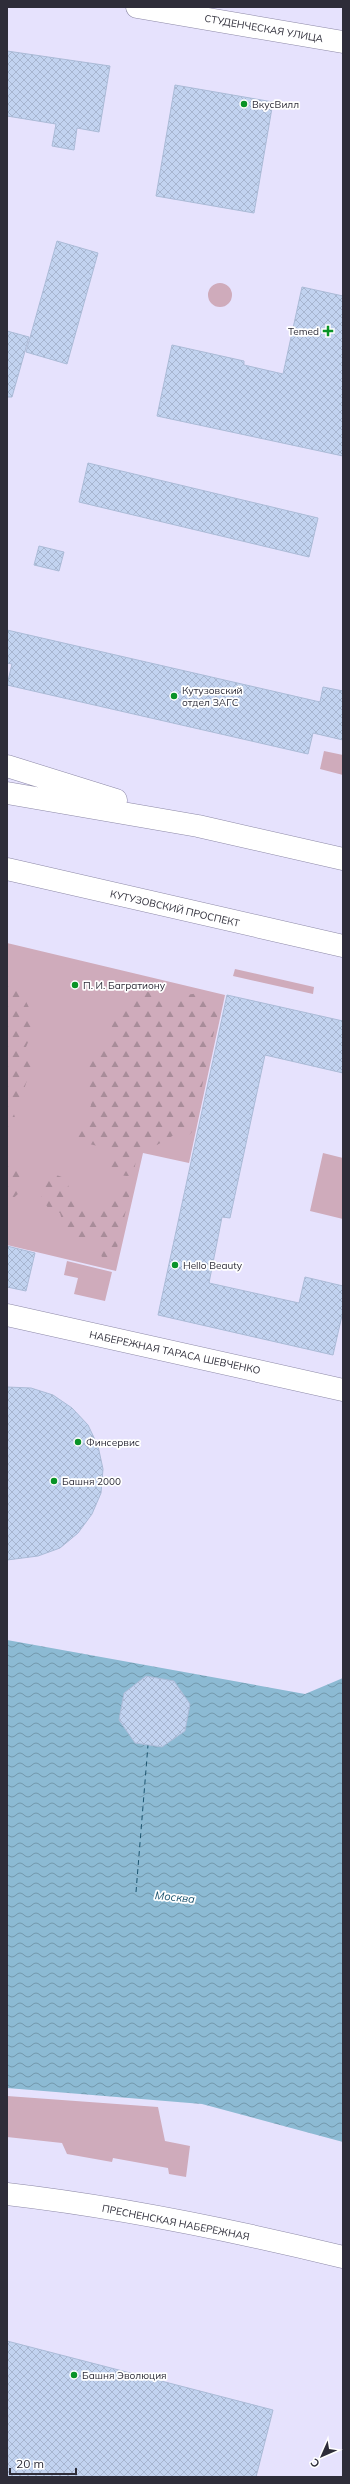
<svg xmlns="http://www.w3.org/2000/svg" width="350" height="2484" font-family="Mulish,sans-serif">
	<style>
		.green { fill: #cfabbb }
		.forest { fill: url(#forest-firs) }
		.water { fill: url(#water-waves) }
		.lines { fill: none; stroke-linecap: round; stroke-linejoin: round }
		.ferry { stroke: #1c546f; stroke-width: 1; stroke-dasharray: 5 4; stroke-linecap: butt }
		.building { fill: url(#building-cross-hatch); stroke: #abbbd7 }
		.minor-casing { stroke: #8d89a7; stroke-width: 23 }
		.tertiary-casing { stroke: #8d89a7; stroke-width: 23 }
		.secondary-casing { stroke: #8d89a7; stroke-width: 23 }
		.primary-casing { stroke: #8d89a7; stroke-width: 23 }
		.minor { stroke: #fff; stroke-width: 22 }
		.tertiary { stroke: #fff; stroke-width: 22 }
		.secondary { stroke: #fff; stroke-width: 22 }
		.primary { stroke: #fff; stroke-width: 22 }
		.poi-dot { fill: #099326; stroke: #fff; stroke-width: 1.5 }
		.labels { text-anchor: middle; stroke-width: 3.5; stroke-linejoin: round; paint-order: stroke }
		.street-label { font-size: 10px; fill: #2e2d39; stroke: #fff }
		.poi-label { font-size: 10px; fill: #2e2d39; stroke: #fff; text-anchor: start }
		.water-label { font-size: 11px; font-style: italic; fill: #1c546f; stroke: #fff }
	</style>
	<defs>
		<pattern id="forest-firs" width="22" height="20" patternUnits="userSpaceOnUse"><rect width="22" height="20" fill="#cfabbb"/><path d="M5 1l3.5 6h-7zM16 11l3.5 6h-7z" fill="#a88c99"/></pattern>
		<pattern id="water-waves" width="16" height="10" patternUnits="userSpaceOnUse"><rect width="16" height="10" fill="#8cbad3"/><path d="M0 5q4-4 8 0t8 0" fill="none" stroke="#7398ac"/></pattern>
		<pattern id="building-cross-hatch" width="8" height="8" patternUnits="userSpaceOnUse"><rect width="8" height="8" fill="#c2d3f0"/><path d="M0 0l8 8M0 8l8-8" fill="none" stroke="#a7b5cf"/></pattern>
	</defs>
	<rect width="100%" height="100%" fill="#e6e2fd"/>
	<path class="green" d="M208 295a12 12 0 1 1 24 0a12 12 0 1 1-24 0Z
		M324,751L343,755V775L320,769Z
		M7,943L225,995L189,1163L143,1153L116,1271L7,1245Z
		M235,969L314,987L313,994L233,976Z
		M323,1153L343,1158V1219L310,1211Z
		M67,1261L112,1272L105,1301L74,1294L78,1278L64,1275Z
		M7,2096L158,2107L165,2141L190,2146L186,2177L169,2174L168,2168L113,2158L112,2162L67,2154L62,2143L7,2137Z"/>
	<path class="forest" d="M7,974C16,983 38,1016 34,1030C32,1036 28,1041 26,1047C27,1053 31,1060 31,1066C31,1076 23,1085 24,1095L13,1111L17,1124L14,1130L8,1131Z
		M148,992L173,1000C190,994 209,985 219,1009L192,1132L187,1137L174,1135L157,1145L139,1147L133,1175C123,1178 117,1174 110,1167L112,1155C103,1143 91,1147 79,1140L77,1134L87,1117L91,1105L87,1060L91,1055L109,1048L112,1024L134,993Z
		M7,1162C22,1168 23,1178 19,1193L7,1204Z
		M51,1174C57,1175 63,1176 67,1182C69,1186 69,1192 71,1197C79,1210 95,1215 109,1209L114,1192L120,1188H125L130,1193L114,1261L107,1263C97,1255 102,1245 96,1234H90L79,1241L67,1237L60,1213L48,1208L41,1197L43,1184Z"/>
	<path class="water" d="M7,1640L305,1694L343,1678V2142L202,2104L7,2088Z"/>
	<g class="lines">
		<path class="ferry" d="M136,1892L148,1745"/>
	</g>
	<path class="building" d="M7,51L110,66L99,132L77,128L74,150L52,146L56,124L7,116Z
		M175,85L273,102L254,213L156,196Z
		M57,241L98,253L67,364L26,352Z
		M302,287L343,296V456L157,416L172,345L244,361V365L283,374Z
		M7,331L29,337L12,397H7Z
		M88,463L318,518L309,557L79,502Z
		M39,546L64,552L59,571L34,565Z
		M7,630L320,702L323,687L343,691V740L313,733L308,754L7,685L12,664L7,663Z
		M227,995L343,1021V1073L265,1055L230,1218L222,1217L209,1283L299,1303L305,1277L343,1286V1311L333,1355L158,1315Z
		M7,1246L35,1253L26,1291L7,1287Z
		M7,1387L31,1388L53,1395L72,1408L88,1425L98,1446L103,1469L101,1493L92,1514L78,1533L60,1548L38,1556L7,1560Z
		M146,1676L174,1681L190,1704L185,1731L162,1747L135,1743L119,1720L124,1693Z
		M7,2341L273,2410L256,2477H7Z"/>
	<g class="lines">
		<g class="minor-casing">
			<path id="minor" d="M7,1315L343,1390"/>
		</g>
		<g class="tertiary-casing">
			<path id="tertiary" d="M137,7L343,42"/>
		</g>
		<g class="secondary-casing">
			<path id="secondary" d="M7,2194C120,2207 232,2230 343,2257"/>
		</g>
		<g class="primary-casing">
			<path id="primary" d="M7,766L116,800
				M7,793L198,826L343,859
				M7,869L343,946"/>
		</g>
		<use href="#minor" class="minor"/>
		<use href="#tertiary" class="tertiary"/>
		<use href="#secondary" class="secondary"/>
		<use href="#primary" class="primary"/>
	</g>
	<g class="poi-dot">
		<circle cx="244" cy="104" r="4"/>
		<path d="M326 325h4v4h4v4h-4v4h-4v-4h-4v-4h4z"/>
		<circle cx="174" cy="696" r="4"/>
		<circle cx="75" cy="985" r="4"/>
		<circle cx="175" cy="1265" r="4"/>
		<circle cx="78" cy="1442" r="4"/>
		<circle cx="54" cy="1481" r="4"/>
		<circle cx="74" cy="2375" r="4"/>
	</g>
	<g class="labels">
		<g class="street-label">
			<text transform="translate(264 28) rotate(10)" y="4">СТУДЕНЧЕСКАЯ УЛИЦА</text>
			<text transform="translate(175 908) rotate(13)" y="4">КУТУЗОВСКИЙ ПРОСПЕКТ</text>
			<text transform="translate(175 1352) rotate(12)" y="4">НАБЕРЕЖНАЯ ТАРАСА ШЕВЧЕНКО</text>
			<text transform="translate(176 2222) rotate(11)" y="4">ПРЕСНЕНСКАЯ НАБЕРЕЖНАЯ</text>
		</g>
		<g class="poi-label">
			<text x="252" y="108">ВкусВилл</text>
			<text x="319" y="335" text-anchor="end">Temed</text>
			<text x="182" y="694">Кутузовский<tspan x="182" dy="12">отдел ЗАГС</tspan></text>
			<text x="83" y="989">П. И. Багратиону</text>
			<text x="183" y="1269">Hello Beauty</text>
			<text x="86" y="1446">Финсервис</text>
			<text x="62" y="1485">Башня 2000</text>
			<text x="82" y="2379">Башня Эволюция</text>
		</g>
		<g class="water-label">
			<text transform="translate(175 1897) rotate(6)" y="4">Москва</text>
		</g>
	</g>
	<rect width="350" height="2484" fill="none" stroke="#2e2d39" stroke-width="16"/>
	<g transform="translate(322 2456) rotate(225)" stroke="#ffffff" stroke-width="3" paint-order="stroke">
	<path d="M0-3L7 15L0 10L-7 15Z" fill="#2e2d39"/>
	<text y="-6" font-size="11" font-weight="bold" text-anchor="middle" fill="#2e2d39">С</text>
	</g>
	<path d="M10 2468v6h66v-6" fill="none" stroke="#2e2d39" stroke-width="2"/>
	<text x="16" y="2468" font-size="12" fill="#2e2d39" stroke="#ffffff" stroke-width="3" paint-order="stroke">20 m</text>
</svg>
